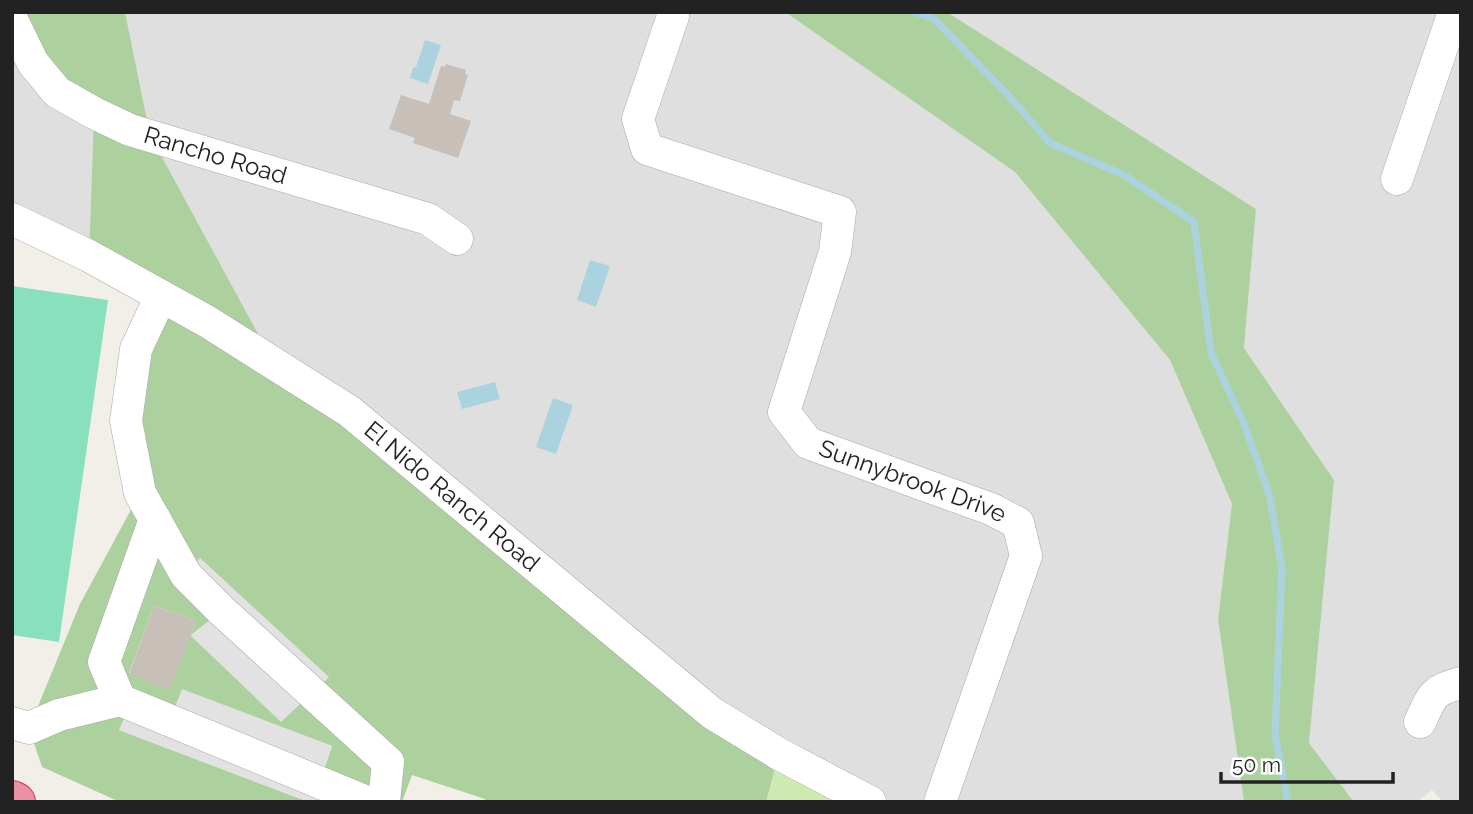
<svg xmlns="http://www.w3.org/2000/svg" width="1473" height="814" font-family="Raleway,sans-serif">
	<style>
		.residential { fill: #e0dfdf }
		.grass { fill: #cdebb0 }
		.forest { fill: #add19e; fill-rule: evenodd }
		.pitch { fill: #88e0be }
		.parking { fill: #e2e2e2 }
		.water { fill: #aad3df }
		.lines { fill: none; stroke-linecap: round; stroke-linejoin: round }
		.stream { stroke: #aad3df; stroke-width: 7 }
		.building { fill: #c7bfb8 }
		.minor-casing { stroke: #a9a9a9; stroke-width: 33 }
		.highway-casing { stroke: #dc2a67; stroke-width: 40 }
		.minor { stroke: #fff; stroke-width: 32 }
		.highway { stroke: #e892a2; stroke-width: 38 }
		.labels { text-anchor: middle; stroke-width: 5; stroke-linejoin: round; paint-order: stroke }
		.street-label { font-size: 24px; fill: #222; stroke: #fff }
	</style>
	<rect width="100%" height="100%" fill="#f2efe9"/>
	<path class="residential" d="M125,12H785L1015,172L1170,360L1232,504L1218,619L1244,802H870L779,754L275,365L150,135Z
		M947,12H1461V802H1443L1432,790L1417,802H1354L1309,743L1334,480L1244,348L1256,209Z
		M12,20L94,113L89,256L12,219Z"/>
	<path class="grass" d="M779,754L870,802H766Z"/>
	<path class="forest" d="M12,12H125L150,135L275,365L779,754L766,802H484L485,799L412,775L402,802H367L320,782L332,746L182,690L170,721L119,730L309,802H120L42,767L29,728L80,604L140,493L126,421L160,296L89,256L94,114L57,92ZM154,606L196,621L170,689L129,673ZM222,611L328,677L281,721L191,635Z
		M785,12H947L1256,209L1244,348L1334,480L1309,743L1354,802H1244L1218,619L1232,504L1170,360L1015,172Z"/>
	<path class="pitch" d="M12,286L108,300L59,642L12,635Z"/>
	<path class="parking" d="M200,558L329,677L281,722L191,636L221,611L186,575Z
		M182,689L332,746L320,782L367,802H309L119,730L130,704L170,721Z"/>
	<path class="water" d="M425,40L441,45L428,84L410,78L413,68L416,67Z
		M590,260L610,266L596,307L577,300Z
		M495,382L500,399L462,409L457,392Z
		M553,398L573,405L556,454L536,447Z"/>
	<g class="lines">
		<path class="stream" d="M914,12L934,19L1009,96L1050,143L1124,175L1194,222L1211,353L1243,421L1270,497L1282,569L1275,734L1288,802"/>
	</g>
	<path class="building" d="M446,64L466,70L465,74L468,75L460,101L454,100L450,114L471,121L458,158L413,143L415,138L389,129L401,95L429,104L441,66L445,67Z
		M154,606L196,621L170,690L129,674Z"/>
	<g class="lines">
		<g class="minor-casing">
			<g id="minor">
				<path id="s1" d="M673,16L638,119L647,149L840,212L835,252L784,412L808,443L991,509L1018,523L1026,556L940,802"/>
				<path id="s2" d="M12,20L33,63L57,92L94,113L130,130L428,219L457,239"/>
				<path d="M1397,179L1454,12"/>
				<path id="s3" d="M12,219L89,256L208,322L349,411L712,713L779,754L870,802"/>
				<path d="M161,296L136,349L126,421L140,493L186,575L222,611L388,762L384,802"/>
				<path d="M120,700L104,662L155,519"/>
				<path d="M1420,722C1432,696 1432,690 1461,683"/>
				<path d="M12,723L29,728L59,715L120,700L367,802"/>
			</g>
		</g>
		<g class="highway-casing">
			<path id="highway" d="M12,800L16,802"/>
		</g>
		<use href="#minor" class="minor"/>
		<use href="#highway" class="highway"/>
	</g>
	<g class="labels">
		<g class="street-label">
			<text dy="8" stroke="none"><textPath href="#s2" startOffset="257">Rancho Road</textPath></text>
			<text dy="8" stroke="none"><textPath href="#s1" startOffset="702">Sunnybrook Drive</textPath></text>
			<text dy="8" stroke="none"><textPath href="#s3" startOffset="522">El Nido Ranch Road</textPath></text>
		</g>
	</g>
	<rect width="1473" height="814" fill="none" stroke="#222222" stroke-width="28"/>
	<path d="M1221 772v10h172v-10" fill="none" stroke="#222222" stroke-width="3.5"/>
	<text x="1232" y="772" font-size="21" fill="#222222" stroke="#ffffff" stroke-width="5" paint-order="stroke">50 m</text>
</svg>
